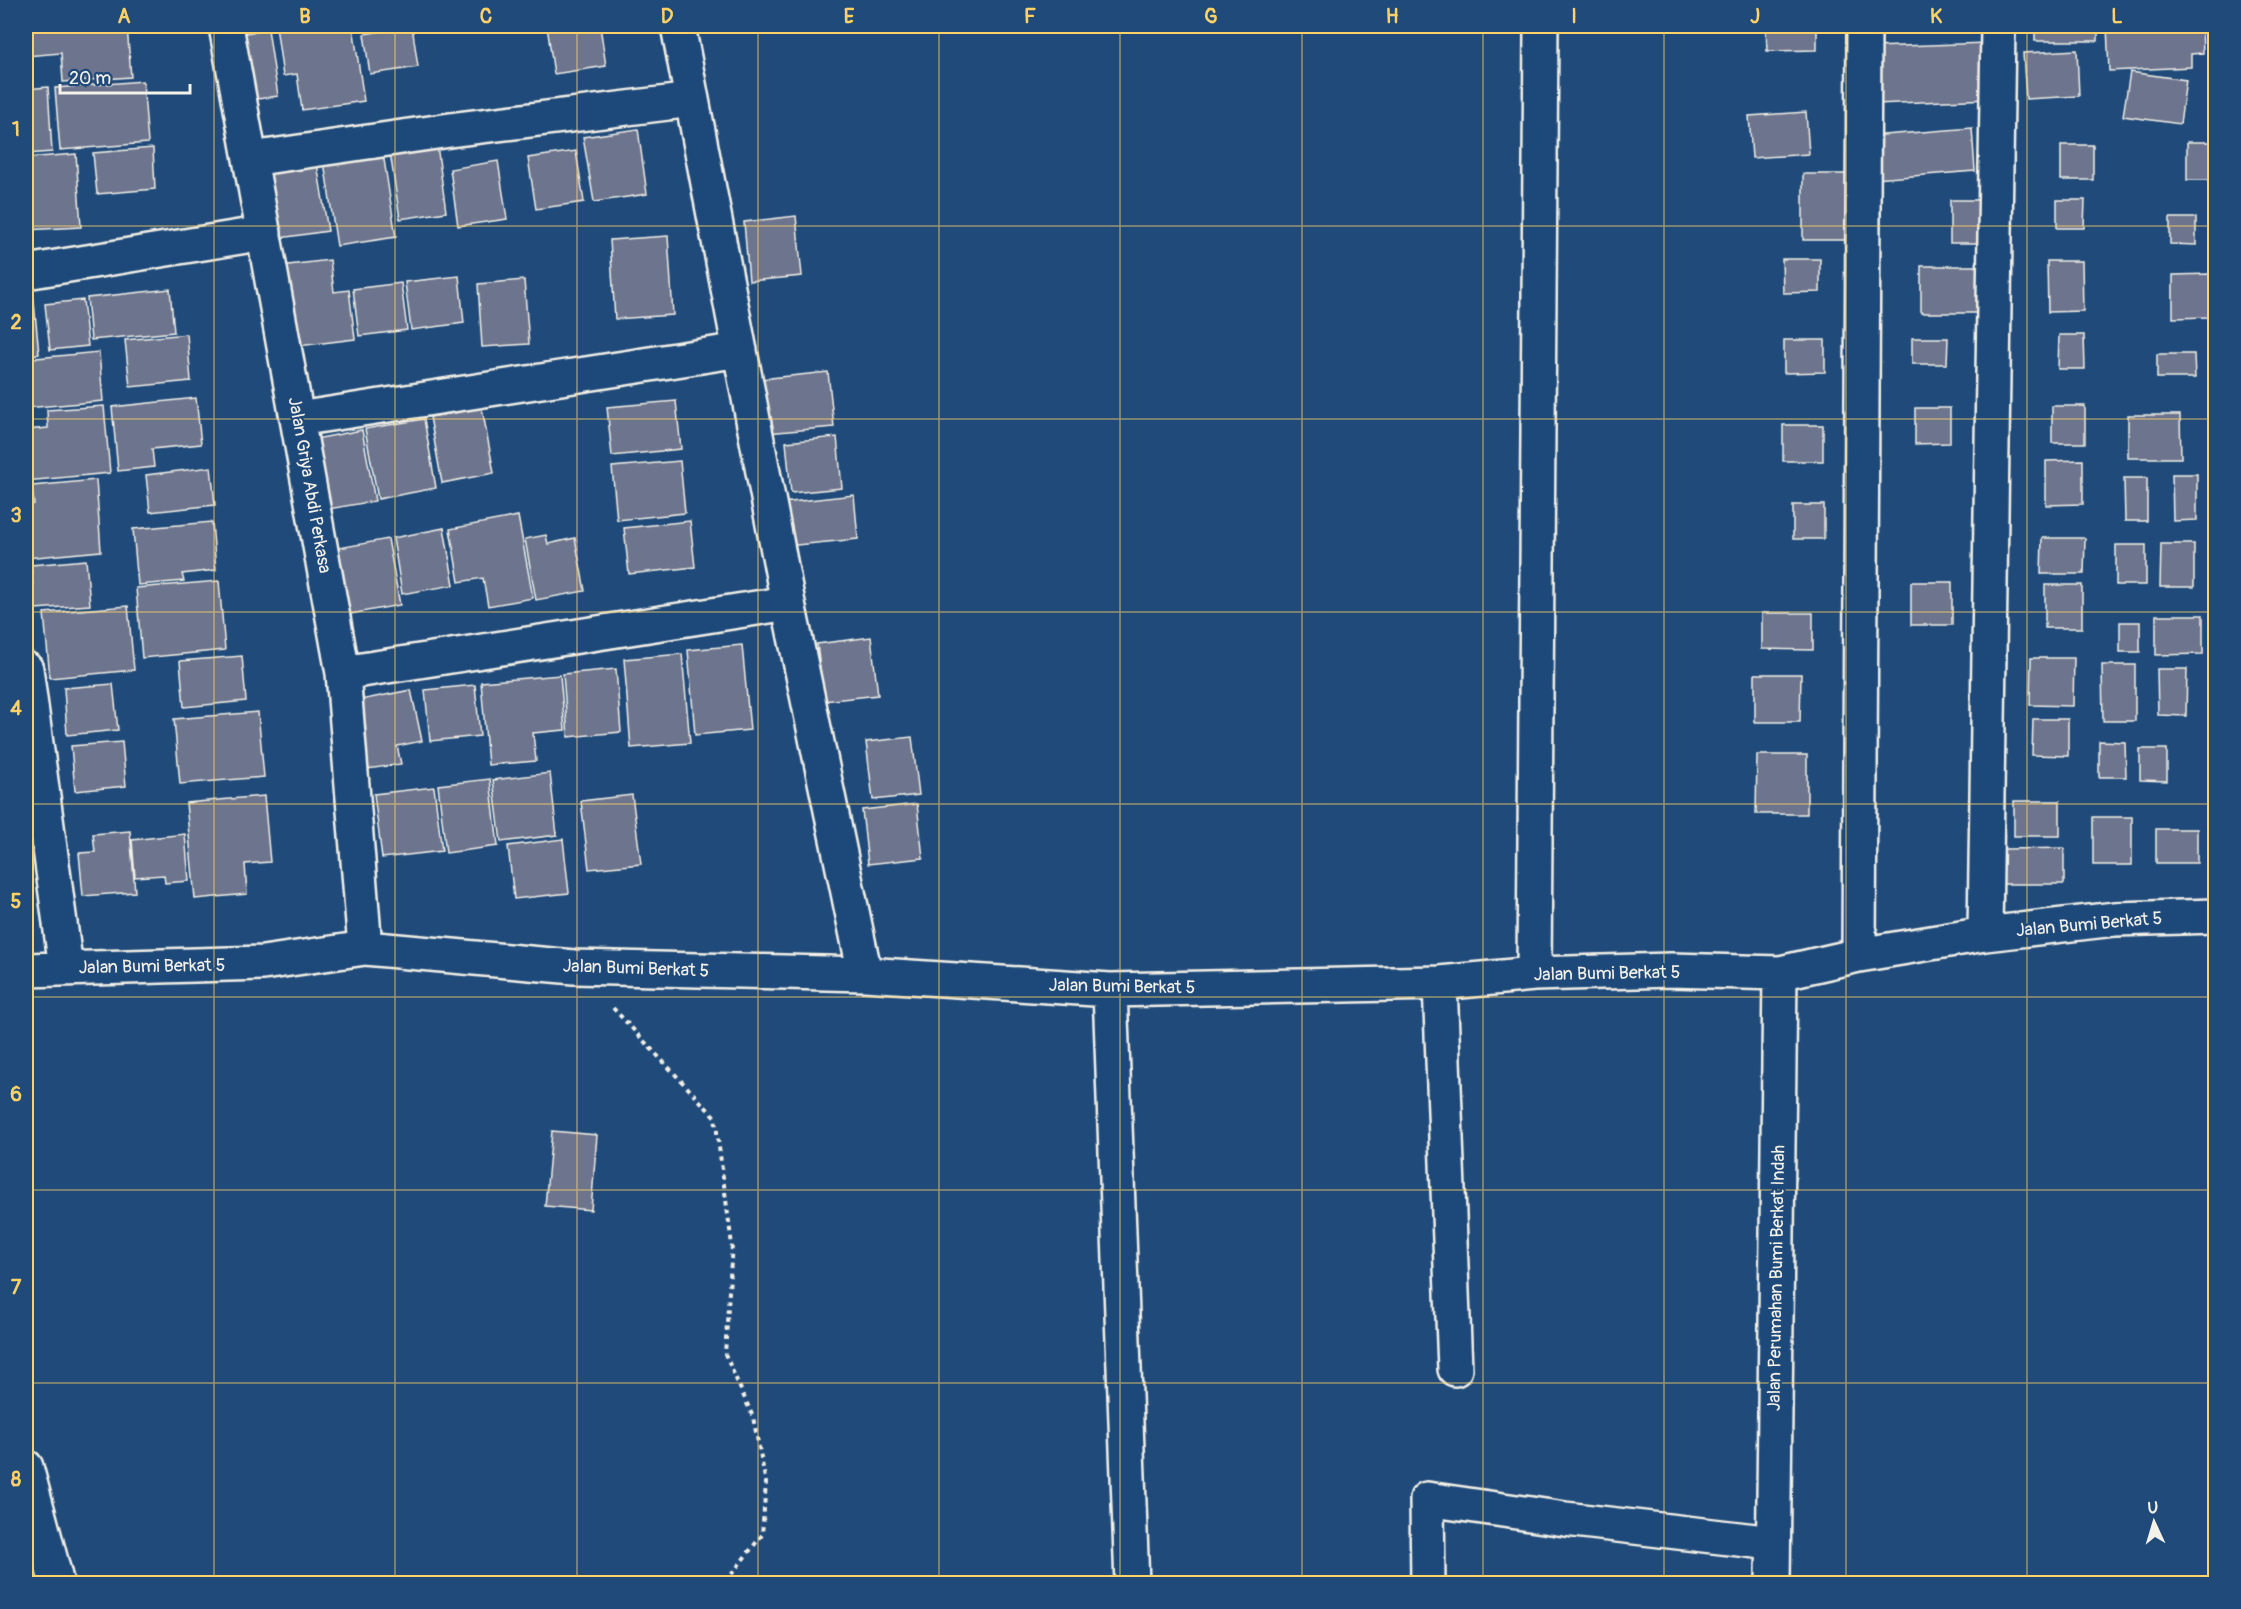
<svg xmlns="http://www.w3.org/2000/svg" width="2241" height="1609" font-family="Pangolin,sans-serif">
	<style>
		.building { fill: #6d748e; stroke: #f4f1e8; stroke-width: 1.5 }
		.lines { fill: none; stroke-linecap: round; stroke-linejoin: round }
		.street-casing { stroke: #f4f1e8; stroke-width: 38 }
		.path { stroke: #f4f1e8; stroke-width: 4; stroke-dasharray: 4.5 4.5; stroke-linecap: butt }
		.street { stroke: #1f4a7a; stroke-width: 33 }
		.grid { fill: none; stroke: #ffd166; stroke-width: 1.5; stroke-opacity: 0.55 }
		.labels { text-anchor: middle; stroke-width: 4.5; stroke-linejoin: round; paint-order: stroke }
		.street-label { font-size: 18px; fill: #f4f1e8; stroke: #1f4a7a }
		.neatline { fill: none; stroke: #ffd166; stroke-width: 2 }
		.grid-label { font-size: 20px; text-anchor: middle; font-weight: bold; fill: #ffd166 }
	</style>
	<rect width="100%" height="100%" fill="#1f4a7a"/>
	<filter id="ink" filterUnits="userSpaceOnUse"><feTurbulence type="fractalNoise" baseFrequency=".0167" numOctaves="2"/><feDisplacementMap in="SourceGraphic" scale="12" xChannelSelector="R" yChannelSelector="G"/><feConvolveMatrix kernelMatrix="1 2 1 2 8 2 1 2 1" color-interpolation-filters="sRGB"/></filter>
	<g filter="url(#ink)">
		<path class="building" d="M26,26H127L131,77L63,82L61,53L26,56Z
			M276,26H353L364,101L302,110L297,74L283,76Z
			M412,26L418,67L370,74L364,34Z
			M547,26H600L606,66L554,74Z
			M1766,26H1817V50L1767,51Z
			M2035,26H2098V41H2035Z
			M2107,26H2202L2203,53L2191,54V67L2109,71Z
			M268,29L278,96L243,101L234,35Z
			M1986,43L1989,99L1876,104L1874,47Z
			M2077,50L2079,96L2026,99L2023,53Z
			M2130,72L2186,80L2180,124L2123,116Z
			M143,81L148,143L60,150L55,88Z
			M48,87L52,152L26,154V89Z
			M1806,112L1809,154L1752,158L1749,116Z
			M1972,128L1975,171L1875,179L1871,136Z
			M638,129L647,194L594,202L583,137Z
			M2187,142H2216V180H2187Z
			M437,145L446,212L400,219L390,152Z
			M2061,145H2093V180H2061Z
			M153,148L155,189L97,194L93,153Z
			M576,151L584,202L536,209L528,158Z
			M383,153L396,237L337,246L324,162Z
			M76,154L81,227L26,230V158Z
			M498,161L507,219L458,226L450,169Z
			M317,164L328,231L273,239L262,172Z
			M1803,174H1855V240H1803Z
			M1950,200H1980V243H1950Z
			M2057,200H2085L2084,228H2057Z
			M796,216L802,276L749,281L744,222Z
			M2170,218H2196V245L2170,244Z
			M668,236L673,315L615,319L610,240Z
			M1782,259H1820V292L1783,293Z
			M330,260L334,292L349,290L355,339L290,347L280,266Z
			M2047,261H2082L2083,311L2048,312Z
			M1921,266H1980V313H1921Z
			M2211,274V317L2173,318V275Z
			M459,276L464,323L411,330L405,282Z
			M524,280L529,344L482,347L478,284Z
			M401,283L407,330L359,336L353,289Z
			M170,289L174,332L91,340L87,298Z
			M33,291L39,354L26,355V292Z
			M83,300L88,346L50,350L45,304Z
			M187,334L191,381L130,387L125,340Z
			M2059,335H2084L2085,369H2058Z
			M1912,338H1948L1947,364H1912Z
			M1784,340H1825V372L1784,373Z
			M99,352L103,401L26,408V359Z
			M2157,354H2194L2195,378H2157Z
			M828,372L834,427L767,433L761,379Z
			M196,398L201,444L152,449L154,467L118,471L112,407Z
			M676,401L681,449L612,456L607,407Z
			M104,406L110,473L26,481V430L48,428L47,410Z
			M2052,406H2085V443H2052Z
			M482,408L494,473L442,483L430,417Z
			M1915,408H1950V443L1915,444Z
			M2128,415H2180L2181,458H2128Z
			M424,419L436,488L378,499L365,429Z
			M1783,425H1823V461H1783Z
			M362,430L375,501L323,510L310,440Z
			M837,437L842,488L791,493L786,442Z
			M2083,460V504L2046,505V461Z
			M680,461L685,513L617,520L612,467Z
			M211,467L215,505L150,512L146,475Z
			M2172,474H2197V520L2173,521Z
			M2124,478H2147V521H2125Z
			M96,480L101,551L26,558V505L34,504L32,486Z
			M854,495L858,539L786,546L782,503Z
			M1793,505H1824V539H1793Z
			M518,516L533,598L488,606L483,578L459,582L450,529Z
			M690,521L695,567L629,574L624,528Z
			M212,522L216,570L182,574L184,581L138,585L133,529Z
			M444,528L454,585L402,594L393,538Z
			M546,535L548,544L575,538L585,591L536,600L525,539Z
			M2042,538H2085L2084,574H2041Z
			M388,539L400,605L340,616L328,550Z
			M2161,544H2194V587H2160Z
			M2116,545H2146V585H2116Z
			M86,560L90,605L35,609L31,565Z
			M219,581L225,650L142,658L136,588Z
			M1911,582H1952V625H1911Z
			M2045,585H2082V628H2045Z
			M128,606L134,670L50,678L44,613Z
			M1762,613H1813V650L1762,649Z
			M2156,615H2203V654L2156,655Z
			M2120,622H2140V652H2120Z
			M871,637L878,695L824,701L817,644Z
			M742,645L750,730L695,735L688,650Z
			M682,654L690,743L631,748L624,659Z
			M242,656L246,701L184,707L180,661Z
			M2031,658H2074L2073,706L2030,705Z
			M2102,665H2135V721H2103Z
			M616,669L621,732L568,737L563,674Z
			M2157,669H2187L2186,716L2158,715Z
			M1755,674H1801L1800,722H1755Z
			M560,675L565,730L533,733L536,761L488,765L481,682Z
			M113,684L118,730L67,735L64,688Z
			M475,685L480,736L430,741L425,690Z
			M411,690L422,741L397,746L401,764L368,769L355,701Z
			M258,712L264,777L180,784L174,719Z
			M2033,719H2068V756L2032,755Z
			M912,737L919,795L873,800L866,742Z
			M2099,741L2125,742L2126,777H2099Z
			M122,742L126,786L75,791L71,746Z
			M2140,749H2167V781L2140,780Z
			M1757,755H1807V814H1756Z
			M550,773L557,835L501,842L493,780Z
			M490,779L498,846L446,853L438,785Z
			M434,787L442,851L382,858L374,794Z
			M632,795L641,864L589,869L581,801Z
			M264,796L270,862L245,864L247,894L195,899L186,803Z
			M2014,801H2060V836H2014Z
			M917,804L923,858L868,864L862,810Z
			M2093,817H2132V865H2093Z
			M2156,829H2197V863H2156Z
			M130,831L135,892L83,896L79,853L95,852L93,834Z
			M185,834L189,881L165,883L164,875L135,877L132,840Z
			M563,839L569,893L514,899L508,846Z
			M2064,848V884H2003L2004,849Z
			M552,1131L597,1135L591,1210L545,1206Z"/>
		<g class="lines">
			<g class="street-casing">
				<path id="street" d="M226,26L343,673L365,948
					M678,26L788,603L865,974
					M251,159L457,129L692,100
					M26,272L264,233
					M298,419L740,350
					M26,669L66,968
					M343,673L788,603
					M1985,934L1998,26
					M1859,955L1864,26
					M26,970L263,963L365,948L574,967L865,974L1110,990L1440,983L1534,974L1671,970L1780,973L1859,955L1985,934L2115,919L2216,916
					M1534,974L1541,26
					M1440,983L1455,1369
					M1110,990L1132,1584
					M26,1467L57,1584
					M1428,1584L1427,1499L1565,1519L1773,1543
					M1773,1584L1780,973"/>
			</g>
			<path class="path" d="M613,1008L715,1117L732,1245L725,1354L753,1417L766,1483L762,1535L724,1584"/>
			<use href="#street" class="street"/>
		</g>
	</g>
	<path class="grid" d="M214,26V1584M395,26V1584M577,26V1584M758,26V1584M939,26V1584M1120,26V1584M1302,26V1584M1483,26V1584M1664,26V1584M1846,26V1584M2027,26V1584M26,226H2216M26,419H2216M26,612H2216M26,804H2216M26,997H2216M26,1190H2216M26,1383H2216"/>
	<g class="labels">
		<g class="street-label">
			<text transform="translate(310 485) rotate(80)" y="6">Jalan Griya Abdi Perkasa</text>
			<text transform="translate(2089 924) rotate(-5)" y="6">Jalan Bumi Berkat 5</text>
			<text transform="translate(152 966) rotate(-1)" y="6">Jalan Bumi Berkat 5</text>
			<text transform="translate(636 968) rotate(2)" y="6">Jalan Bumi Berkat 5</text>
			<text transform="translate(1607 973) rotate(-1)" y="6">Jalan Bumi Berkat 5</text>
			<text transform="translate(1122 986) rotate(1)" y="6">Jalan Bumi Berkat 5</text>
			<text transform="translate(1776 1278) rotate(-89)" y="6">Jalan Perumahan Bumi Berkat Indah</text>
		</g>
	</g>
	<rect width="2241" height="1609" fill="none" stroke="#1f4a7a" stroke-width="66"/>
	<g transform="translate(2154 1522) rotate(356)" stroke="#1f4a7a" stroke-width="4.5" paint-order="stroke">
	<path d="M0-4.5L10 22L0 15L-10 22Z" fill="#f4f1e8"/>
	<text y="-9" font-size="16" font-weight="bold" text-anchor="middle" fill="#f4f1e8">U</text>
	</g>
	<path d="M60 84v9h130v-9" fill="none" stroke="#f4f1e8" stroke-width="3"/>
	<text x="69" y="84" font-size="18" fill="#f4f1e8" stroke="#1f4a7a" stroke-width="4.5" paint-order="stroke">20 m</text>
	<rect x="33" y="33" width="2175" height="1543" class="neatline"/>
	<g class="grid-label">
		<text x="124" y="23">A</text>
		<text x="305" y="23">B</text>
		<text x="486" y="23">C</text>
		<text x="667" y="23">D</text>
		<text x="849" y="23">E</text>
		<text x="1030" y="23">F</text>
		<text x="1211" y="23">G</text>
		<text x="1392" y="23">H</text>
		<text x="1574" y="23">I</text>
		<text x="1755" y="23">J</text>
		<text x="1936" y="23">K</text>
		<text x="2117" y="23">L</text>
		<text x="16" y="136">1</text>
		<text x="16" y="329">2</text>
		<text x="16" y="522">3</text>
		<text x="16" y="715">4</text>
		<text x="16" y="908">5</text>
		<text x="16" y="1101">6</text>
		<text x="16" y="1294">7</text>
		<text x="16" y="1486">8</text>
	</g>
</svg>
